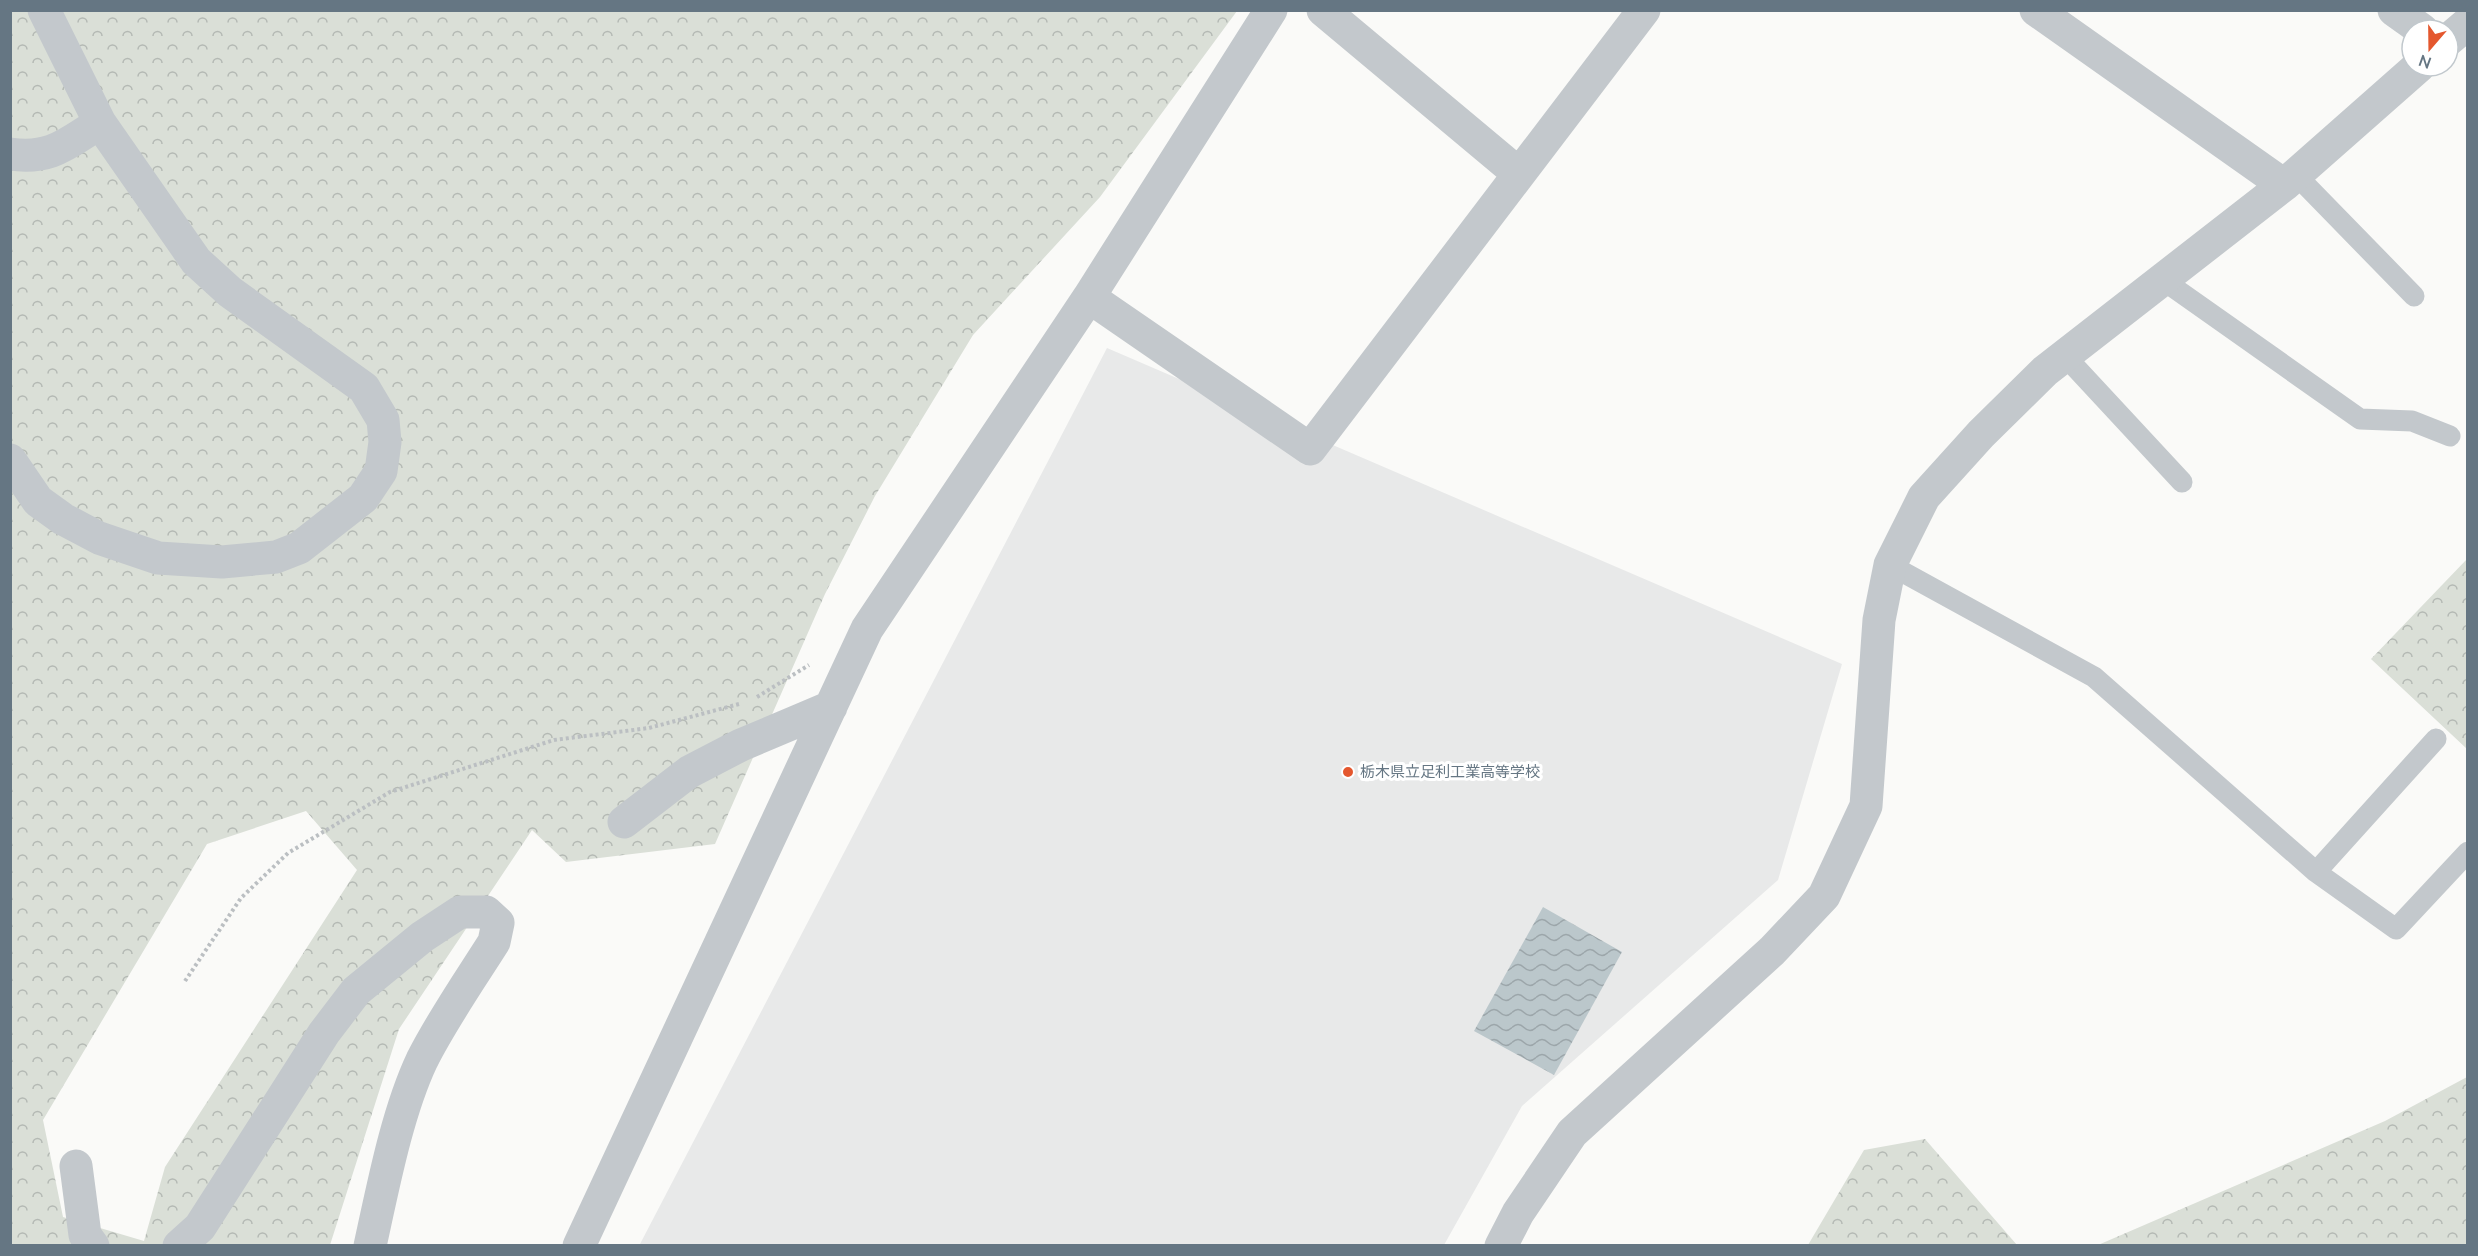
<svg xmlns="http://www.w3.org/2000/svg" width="2478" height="1256" font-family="'Nunito Sans','Noto Sans JP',sans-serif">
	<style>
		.built { fill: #e8e9e9 }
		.forest { fill: url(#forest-crowns); fill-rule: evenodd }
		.water { fill: url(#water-waves) }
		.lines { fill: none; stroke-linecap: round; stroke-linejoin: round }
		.path { stroke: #bbbfc2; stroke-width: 4; stroke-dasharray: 3 3; stroke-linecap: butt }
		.service { stroke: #c3c8cc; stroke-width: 21 }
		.minor { stroke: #c3c8cc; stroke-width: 33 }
		.poi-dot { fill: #e4572e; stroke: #fff; stroke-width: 2 }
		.labels { text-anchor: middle; stroke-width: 6; stroke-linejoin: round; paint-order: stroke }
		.poi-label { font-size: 15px; fill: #657683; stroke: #fff; text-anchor: start }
	</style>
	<defs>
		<pattern id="forest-crowns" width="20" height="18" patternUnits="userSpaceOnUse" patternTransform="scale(1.5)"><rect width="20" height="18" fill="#dadfd7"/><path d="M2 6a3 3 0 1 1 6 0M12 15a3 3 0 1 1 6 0" fill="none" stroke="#b4b9b4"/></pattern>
		<pattern id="water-waves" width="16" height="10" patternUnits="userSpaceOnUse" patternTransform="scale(1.5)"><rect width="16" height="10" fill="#bbc7cb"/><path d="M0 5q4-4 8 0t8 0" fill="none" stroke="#9ca6aa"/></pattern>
	</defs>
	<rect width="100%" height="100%" fill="#fafaf8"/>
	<path class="built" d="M1107,348L1842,664L1778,880L1522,1106L1444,1245L639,1246Z"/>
	<path class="forest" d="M10,11H1237L1100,197L973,335L875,496L825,594L715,844L566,862L532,830L399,1029L330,1245H11ZM306,811L357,870L165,1167L144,1241L63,1217L43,1120L207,844Z
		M2467,559V749L2371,659Z
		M2467,1077V1245H2098L2385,1121Z
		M1925,1139L2017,1245H1808L1864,1150Z"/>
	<path class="water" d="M1543,907L1622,952L1554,1075L1474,1031Z"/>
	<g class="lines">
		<path class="path" d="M757,697L809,665
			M185,981L241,898L288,853L390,792L554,740L649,728L739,704"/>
		<path class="service" d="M2296,175L2414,296
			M2163,280L2360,419L2412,421L2450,436
			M2065,356L2182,482
			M1890,565L2094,677L2316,872L2396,929L2468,852
			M2316,872L2436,739"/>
		<path class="minor" d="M1323,10L1519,174
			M2036,10L2284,185
			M2394,10L2422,30
			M2448,40L2468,23
			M10,154C52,160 67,143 100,123
			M1089,297L1310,449L1644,10
			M10,460L38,501L63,519L99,538L158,558L222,562L276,557L299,548L363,498L381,471L385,442L383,420L364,388L230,292L196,261L100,123L44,10
			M624,822L689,772L741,745L831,707
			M76,1166L85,1235L93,1246
			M179,1246L200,1227L324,1033L356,991L422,937L460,912H486L498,923L494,942C470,980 442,1020 422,1060C397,1113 383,1187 370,1246
			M579,1246L867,629L1089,297L1271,10
			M1501,1246L1518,1213L1572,1133L1772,951L1824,896L1866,806L1879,620L1890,565L1924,497L1981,434L2045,371L2284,185L2419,66"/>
	</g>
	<circle class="poi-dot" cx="1348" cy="772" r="6"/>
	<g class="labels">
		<g class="poi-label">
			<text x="1360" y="777">栃木県立足利工業高等学校</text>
		</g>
	</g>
	<rect width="2478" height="1256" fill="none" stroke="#657683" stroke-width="24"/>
	<g transform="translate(2430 48) rotate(200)"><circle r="28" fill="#ffffff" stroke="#c1c8cd" stroke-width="1.5"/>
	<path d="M0-4.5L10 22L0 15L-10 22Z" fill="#e4572e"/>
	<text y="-9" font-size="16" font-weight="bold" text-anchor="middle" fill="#657683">N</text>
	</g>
</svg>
